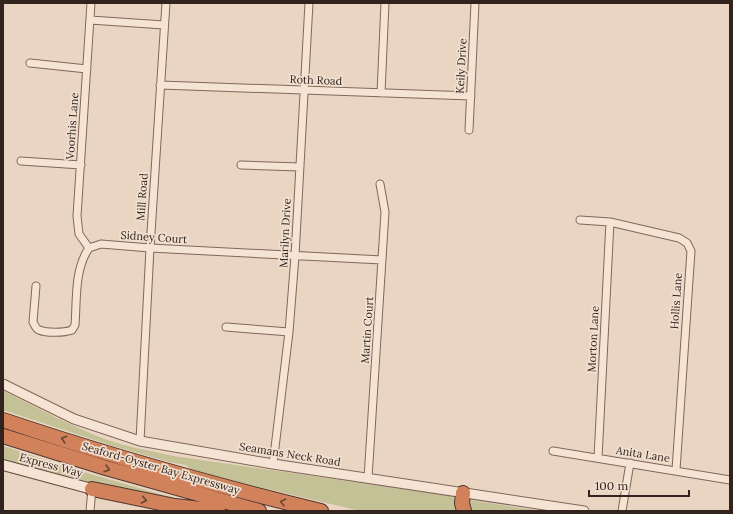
<svg xmlns="http://www.w3.org/2000/svg" width="733" height="514" font-family="Lora,serif">
	<style>
		.green { fill: #c5c197 }
		.lines { fill: none; stroke-linecap: round; stroke-linejoin: round }
		.minor-casing { stroke: #81675b; stroke-width: 9 }
		.tertiary-casing { stroke: #81675b; stroke-width: 11 }
		.secondary-casing { stroke: #62483e; stroke-width: 12 }
		.motorway-casing { stroke: #4f372f; stroke-width: 16 }
		.minor { stroke: #f5e4d4; stroke-width: 7 }
		.tertiary { stroke: #f5e4d4; stroke-width: 9 }
		.secondary { stroke: #f5e4d4; stroke-width: 10 }
		.motorway { stroke: #d1825a; stroke-width: 14 }
		.oneway { stroke: #6a4433 }
		.labels { text-anchor: middle; stroke-width: 3.5; stroke-linejoin: round; paint-order: stroke }
		.street-label { font-size: 11px; fill: #32231e; stroke: #f1e0d0 }
	</style>
	<rect width="100%" height="100%" fill="#e9d5c2"/>
	<path class="green" d="M3,391C37,407 70,426 105,439C127,447 151,451 174,456L450,496L454,498L459,511H360L192,471L186,465L169,462L107,444L3,410Z
		M3,446L70,468L191,503L96,487L91,482L3,460Z
		M469,500L542,511H466Z"/>
	<g class="lines">
		<g class="minor-casing">
			<path id="minor" d="M90,20L164,25
				M30,63L87,69
				M160,85L471,96
				M381,93L385,3
				M469,130L475,3
				M21,161L81,165
				M241,165L300,167
				M580,220L610,222L679,238L687,243L691,251L676,470
				M89,248L79,234L77,216L91,3
				M36,286L33,322C35,325 35,328 39,330C46,333 64,333 72,330L75,325C77,300 74,270 89,248L101,244L150,248L382,260
				M226,327L289,332
				M140,441L150,248L166,3
				M553,451L730,480
				M598,458L610,222
				M273,464L289,332L295,256L309,3
				M368,478L385,212L380,184
				M90,511L92,489
				M622,511L630,463"/>
		</g>
		<g class="tertiary-casing">
			<path id="tertiary" d="M3,384L74,419L140,441L273,464L584,511"/>
		</g>
		<g class="secondary-casing">
			<path id="secondary" d="M3,465L92,489"/>
		</g>
		<g class="motorway-casing">
			<path id="motorway" d="M3,420C107,455 214,485 321,511
				M3,436L106,468L259,511
				M92,489L175,506L218,511
				M463,493L462,503L464,511"/>
		</g>
		<use href="#minor" class="minor"/>
		<use href="#tertiary" class="tertiary"/>
		<use href="#secondary" class="secondary"/>
		<use href="#motorway" class="motorway"/>
	</g>
	<defs><path id="oneway-chevron" d="M-2-3.5L2.5 0L-2 3.5" fill="none" stroke-width="1.6" stroke-linecap="round" stroke-linejoin="round"/></defs>
	<g class="oneway">
		<use href="#oneway-chevron" transform="translate(64 439) rotate(-163)"/>
		<use href="#oneway-chevron" transform="translate(107 469) rotate(17)"/>
		<use href="#oneway-chevron" transform="translate(144 500) rotate(11)"/>
		<use href="#oneway-chevron" transform="translate(283 502) rotate(-166)"/>
	</g>
	<g class="labels">
		<g class="street-label">
			<text transform="translate(461 66) rotate(-87)" y="4">Keily Drive</text>
			<text transform="translate(316 80) rotate(2)" y="4">Roth Road</text>
			<text transform="translate(72 126) rotate(-86)" y="4">Voorhis Lane</text>
			<text transform="translate(142 197) rotate(-86)" y="4">Mill Road</text>
			<text transform="translate(285 233) rotate(-87)" y="4">Marilyn Drive</text>
			<text transform="translate(154 237) rotate(4)" y="4">Sidney Court</text>
			<text transform="translate(676 301) rotate(-86)" y="4">Hollis Lane</text>
			<text transform="translate(367 330) rotate(-86)" y="4">Martin Court</text>
			<text transform="translate(593 339) rotate(-87)" y="4">Morton Lane</text>
			<text transform="translate(290 454) rotate(9)" y="4">Seamans Neck Road</text>
			<text transform="translate(643 454) rotate(9)" y="4">Anita Lane</text>
			<text transform="translate(51 465) rotate(15)" y="4">Express Way</text>
			<text transform="translate(161 468) rotate(16)" y="4">Seaford-Oyster Bay Expressway</text>
		</g>
	</g>
	<rect width="733" height="514" fill="none" stroke="#32231e" stroke-width="8"/>
	<path d="M589 490v6h100v-6" fill="none" stroke="#32231e" stroke-width="2"/>
	<text x="595" y="490" font-size="12" fill="#32231e" stroke="#f1e0d0" stroke-width="3" paint-order="stroke">100 m</text>
</svg>
